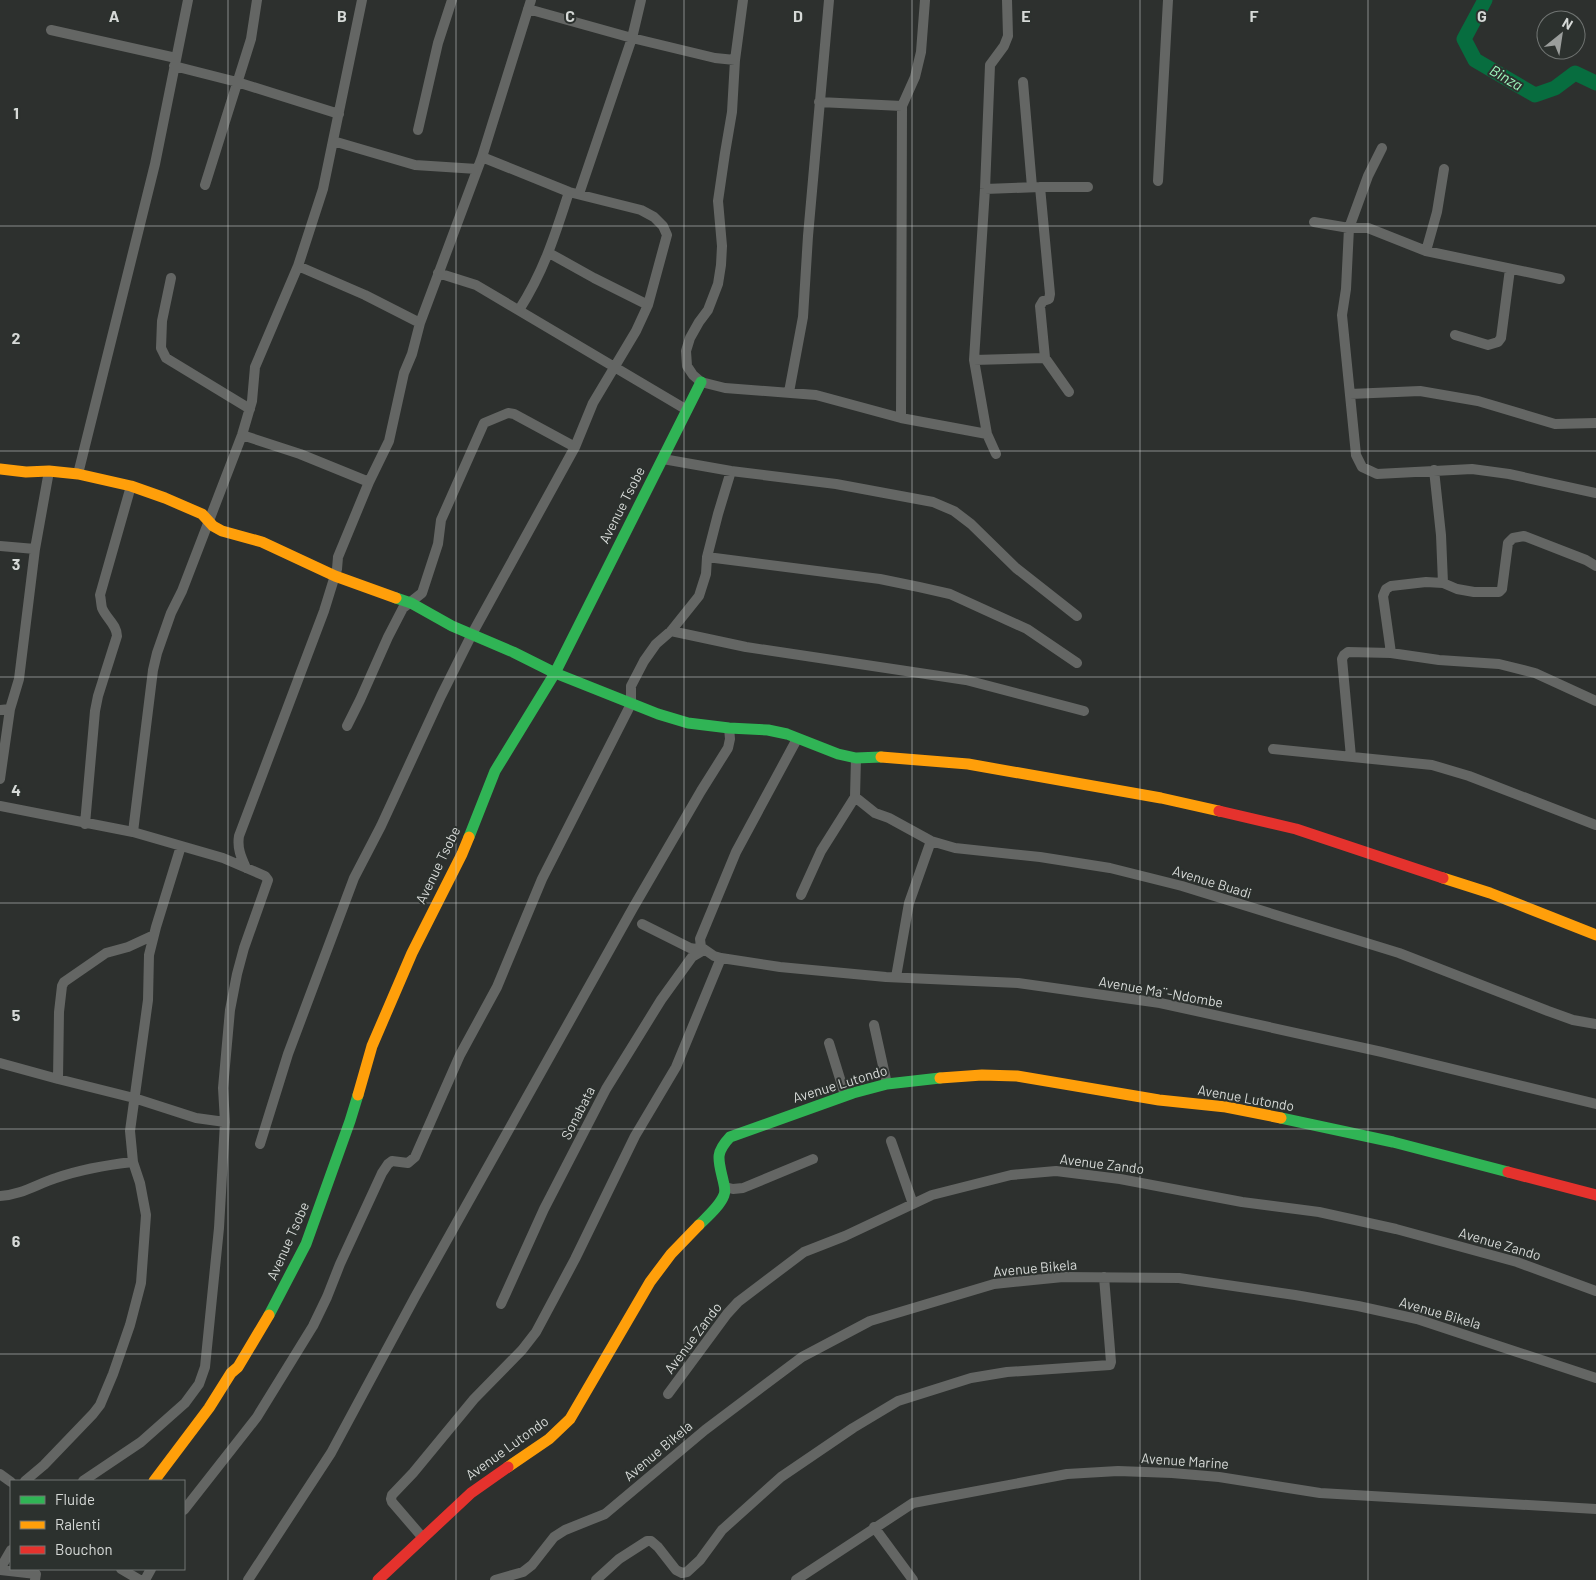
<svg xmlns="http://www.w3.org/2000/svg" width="1596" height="1580" font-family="Barlow,sans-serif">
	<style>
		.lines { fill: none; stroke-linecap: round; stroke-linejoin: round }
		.river { stroke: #076d3f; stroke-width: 15 }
		.street { stroke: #646664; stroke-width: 10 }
		.fast { stroke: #30b455; stroke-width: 11 }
		.slow { stroke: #ff9f0a; stroke-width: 11 }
		.jam { stroke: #e5322d; stroke-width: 11 }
		.grid { fill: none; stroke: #d6d9d7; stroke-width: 1; stroke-opacity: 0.55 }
		.labels { text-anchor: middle; stroke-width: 4; stroke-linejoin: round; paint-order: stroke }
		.street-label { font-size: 14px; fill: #d6d9d7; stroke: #2c312e }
		.water-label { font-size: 15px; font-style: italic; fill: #a0fcc1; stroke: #2c312e }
		.grid-label { font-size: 16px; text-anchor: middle; font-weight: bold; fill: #d6d9d7; stroke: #2c312e; stroke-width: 4; stroke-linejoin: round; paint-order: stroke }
	</style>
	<rect width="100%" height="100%" fill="#2d302e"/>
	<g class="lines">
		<path class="river" d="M1485,0L1464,39L1475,60L1535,95L1555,88L1575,73L1596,83"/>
		<path class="street" d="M743,0L735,60L732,112L725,153L718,201L722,246L721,265L718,284L708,310L699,322L690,338L686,351L687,366L693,375L701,382L725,388L816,395L901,418L987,434
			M528,9L632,38L715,58L735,60
			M51,30L176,58
			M174,66L237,82L339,114
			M1023,82L1032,187
			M819,102L902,106
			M418,130L438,43L452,0
			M333,141L415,165L477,169
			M1382,148L1368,176L1349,228L1346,289L1342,315L1356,455L1362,467L1377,474L1472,469L1509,474L1596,493
			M1158,181L1168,0
			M205,185L251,39L257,0
			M1040,187L1050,294L1049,299L1043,301L1040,306L1045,358L1069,392
			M985,189L1040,187H1088
			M579,194L632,38L641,0
			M1314,222L1349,228H1368L1426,251L1560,279
			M1426,251L1437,212L1444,169
			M549,253L594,278L648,305
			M298,266L365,295L420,323
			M438,273L476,285L687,410
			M171,278L162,321L161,348L166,358L250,409
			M519,310C544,271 555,235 569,192
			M1455,335L1488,345L1498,342L1501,338L1510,269
			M974,360L1045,358
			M789,392L803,317L808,236L829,0
			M1350,394L1420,391L1478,401L1555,424L1596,423
			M901,418L902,106L915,77L921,52L925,0
			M242,435L300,454L369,482
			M996,454L987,434L974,360L985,189L990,65L1004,46L1008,36L1007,0
			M663,459L731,471L836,484L933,502L954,511L971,524L1016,568L1077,616
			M1434,470L1441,535L1443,583
			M78,474L155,164L188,0
			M0,546L35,549
			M707,557L880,579L919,587L950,594L1027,629L1077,663
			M671,631L746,647L966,680L1084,711
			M1391,653L1383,596L1386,589L1391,586L1426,582L1443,583L1457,589L1474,592H1499L1502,589L1508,543L1513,538L1524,536L1586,560L1596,566
			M0,710L10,709
			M347,726L360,700L388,637L403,608L422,593L438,544L441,520L484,423L508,413L514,414L575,447
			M797,739L736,852L700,939L701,947L714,956L721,958L780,967L886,977L1018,983L1160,1003L1382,1052L1596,1104
			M1273,749L1432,765L1469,776L1596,825
			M1351,757L1342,659L1344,655L1348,652L1391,653L1439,660L1499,664L1535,673L1596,701
			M856,758L855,797L875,813L889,818L931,841L955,848L1040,857L1110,868L1182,886L1399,953L1548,1011L1573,1020L1596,1024
			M0,779L10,709L19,679L35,549L49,471
			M0,806L133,832L223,858L265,876L268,880L244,948L237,974L230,1010L223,1088L225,1122L219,1228L205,1367L199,1384L185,1403L141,1442L83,1481
			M85,824L95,711L98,696L117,636C117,625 106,618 102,608C101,604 101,599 100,595L131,486
			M133,832L153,670L157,653L171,613L182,591L242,435L252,401L255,367L298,266L323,189L362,0
			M246,868C241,857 237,848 239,836L324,611L337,569L338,557L369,482L389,441L404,373L412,354L420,323L482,157L531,0
			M801,895L821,851L855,797
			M642,924L690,948L695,949L701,947
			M896,977L909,903L931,841
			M874,1025L887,1084
			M829,1043L845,1095
			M0,1063L58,1079L134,1098L196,1118L225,1122
			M58,1079L59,1012L62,986L64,982L106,953L128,947L154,935
			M891,1141L913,1204
			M260,1144L288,1054L354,878L381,826L441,696L472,634L575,447L593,403L636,331L648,305L667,235L663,226L654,217L641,210L569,192L482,157
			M725,1187L733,1189L743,1188L813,1159
			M0,1196C21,1195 37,1184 56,1178C82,1169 106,1165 133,1162
			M501,1304L544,1209L606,1089L661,1000L692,957L704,950
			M668,1394L727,1314L738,1302L804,1252L845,1236L932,1195L1011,1175L1056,1171L1120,1179L1242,1202L1319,1212L1396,1229L1517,1262L1596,1291
			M0,1474L11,1482
			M25,1481L44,1465L93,1414L100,1405L113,1374L130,1325L141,1283L146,1215L140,1183L133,1162L130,1131L148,1000L149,955L156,927L181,846
			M184,1510L257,1417L313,1326L327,1297L340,1264L382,1173L388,1164L392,1161L408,1163L415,1157L460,1055L497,987L542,879L631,704V686L644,661L656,644L671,631L699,596L706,574L707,557L718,514L731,471
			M874,1527L913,1580
			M423,1538L392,1502L391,1499L392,1495L413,1473L474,1399L522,1350L536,1332L575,1259L635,1136L676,1067L721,958
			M0,1569L11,1550
			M121,1569L140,1580
			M0,1570L36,1574L35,1580
			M145,1580L151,1569
			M248,1580L331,1453L415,1297L633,908L701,791L728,748L730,739L729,728
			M495,1580L523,1572L532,1565L554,1537L565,1530L605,1514L705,1430L802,1357L870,1321L994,1284L1063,1277L1179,1278L1295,1295L1358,1306L1417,1319L1596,1378
			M596,1580L619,1559L647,1541H651L658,1547L676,1570L682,1573L687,1572L700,1560L722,1530L781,1477L853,1428L898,1401L971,1378L1007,1372L1110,1365L1111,1362L1104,1277
			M796,1580L913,1503L1067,1474L1118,1471L1172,1473L1219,1477L1320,1493L1596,1509"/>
		<path class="fast" d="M396,598L411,603L452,626L513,652L555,673L658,714L688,723L729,728L768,730L787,734L838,754L856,758L881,757
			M469,837L495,771L555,673L701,382
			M1281,1118L1393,1142L1508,1172
			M699,1225C707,1217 720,1206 724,1195C726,1190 724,1185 723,1180C718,1159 715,1153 730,1137L853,1093L887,1084L940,1078
			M269,1315L306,1244L350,1121L358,1095"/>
		<path class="slow" d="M0,469L26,472L49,471L78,474L131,486L165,498L202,514L213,526L222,531L262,542L335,576L396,598
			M881,757L968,764L1161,798L1219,811
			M1443,878L1490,893L1596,935
			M940,1078L982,1075L1017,1076L1159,1100L1226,1107L1281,1118
			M358,1095L372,1046L412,953L462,854L469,837
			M508,1467L549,1439L570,1419L650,1282L671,1254L699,1225
			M154,1481L209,1408L231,1373L238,1367L269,1315"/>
		<path class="jam" d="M1219,811L1296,829L1443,878
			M1508,1172L1596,1195
			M378,1580L471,1493L508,1467"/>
	</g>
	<path class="grid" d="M228,0V1580M456,0V1580M684,0V1580M912,0V1580M1140,0V1580M1368,0V1580M0,226H1596M0,451H1596M0,677H1596M0,903H1596M0,1129H1596M0,1354H1596"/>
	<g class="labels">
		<g class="street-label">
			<text transform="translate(622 505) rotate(-63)" y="5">Avenue Tsobe</text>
			<text transform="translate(438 865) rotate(-64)" y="5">Avenue Tsobe</text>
			<text transform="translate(1212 882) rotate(17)" y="5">Avenue Buadi</text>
			<text transform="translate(1161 992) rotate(10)" y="5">Avenue Ma¨-Ndombe</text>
			<text transform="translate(840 1084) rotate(-17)" y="5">Avenue Lutondo</text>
			<text transform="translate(1246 1098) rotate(10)" y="5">Avenue Lutondo</text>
			<text transform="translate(578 1113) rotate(-63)" y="5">Sonabata</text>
			<text transform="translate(1102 1164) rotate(7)" y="5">Avenue Zando</text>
			<text transform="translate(288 1241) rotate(-66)" y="5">Avenue Tsobe</text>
			<text transform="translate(1500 1244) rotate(16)" y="5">Avenue Zando</text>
			<text transform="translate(1035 1268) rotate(-5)" y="5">Avenue Bikela</text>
			<text transform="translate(1440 1313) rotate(16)" y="5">Avenue Bikela</text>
			<text transform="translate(693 1338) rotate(-53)" y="5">Avenue Zando</text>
			<text transform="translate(507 1448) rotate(-36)" y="5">Avenue Lutondo</text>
			<text transform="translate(658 1451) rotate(-40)" y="5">Avenue Bikela</text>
			<text transform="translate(1185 1461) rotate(4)" y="5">Avenue Marine</text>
		</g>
		<g class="water-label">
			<text transform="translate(1506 78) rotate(30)" y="5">Binza</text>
		</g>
	</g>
	<g class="grid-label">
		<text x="114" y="22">A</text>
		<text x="342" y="22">B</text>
		<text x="570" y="22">C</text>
		<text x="798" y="22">D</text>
		<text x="1026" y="22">E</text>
		<text x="1254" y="22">F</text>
		<text x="1482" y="22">G</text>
		<text x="16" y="119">1</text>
		<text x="16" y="344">2</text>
		<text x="16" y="570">3</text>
		<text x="16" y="796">4</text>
		<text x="16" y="1021">5</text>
		<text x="16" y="1247">6</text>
	</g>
	<rect x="10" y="1480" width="175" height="90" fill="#2c312e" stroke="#707472"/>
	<rect x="20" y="1496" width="25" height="8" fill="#30b455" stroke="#707472"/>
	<text x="55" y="1505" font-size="15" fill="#d6d9d7">Fluide</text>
	<rect x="20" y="1521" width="25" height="8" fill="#ff9f0a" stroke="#707472"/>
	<text x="55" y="1530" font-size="15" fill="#d6d9d7">Ralenti</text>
	<rect x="20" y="1546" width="25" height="8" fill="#e5322d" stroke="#707472"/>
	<text x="55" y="1555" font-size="15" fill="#d6d9d7">Bouchon</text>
	<g transform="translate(1561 35) rotate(30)"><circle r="24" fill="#2c312e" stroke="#707472"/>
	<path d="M0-4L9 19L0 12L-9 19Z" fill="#9b9e9c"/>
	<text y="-8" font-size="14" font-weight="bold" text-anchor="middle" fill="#d6d9d7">N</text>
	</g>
</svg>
